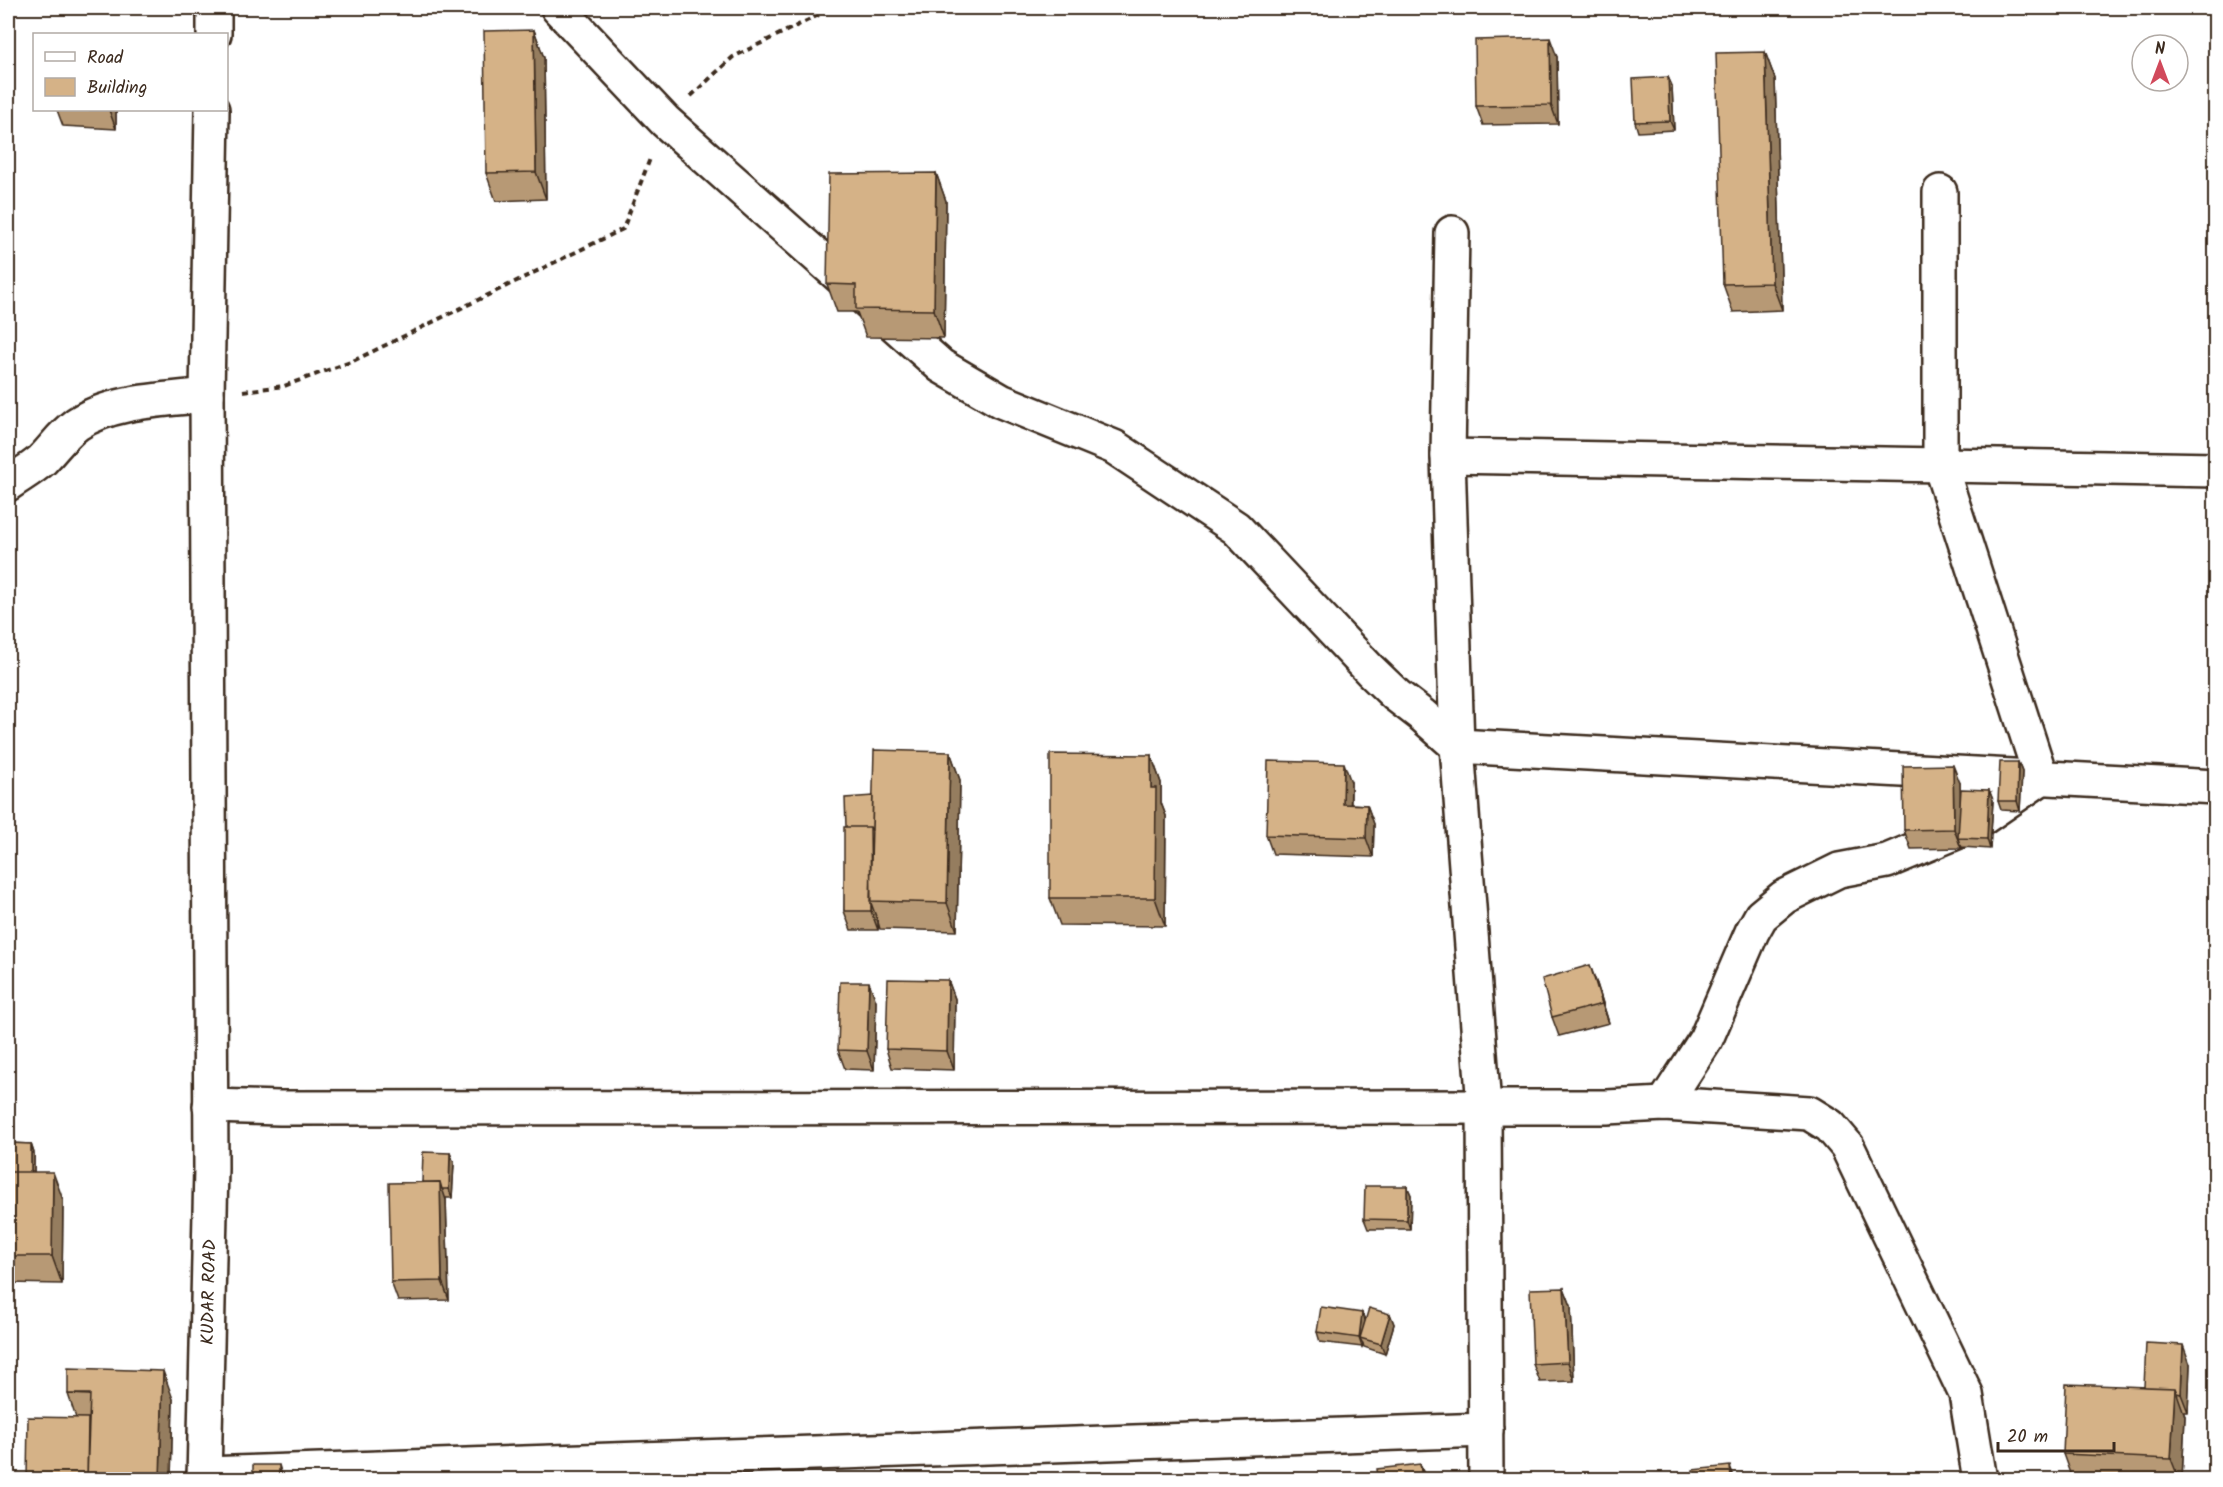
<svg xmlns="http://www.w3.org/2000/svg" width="2223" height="1487" font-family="Kalam,sans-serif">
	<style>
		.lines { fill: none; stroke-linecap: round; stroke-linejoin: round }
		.minor-casing { stroke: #3b2a1e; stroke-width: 38 }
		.path { stroke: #3b2a1e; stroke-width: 4; stroke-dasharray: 6 4.5; stroke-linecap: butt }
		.minor { stroke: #fff; stroke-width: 33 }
		.wall { fill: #b79974; stroke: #3b2a1e; stroke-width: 1.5 }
		.shaded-wall { fill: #957d5e; stroke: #3b2a1e; stroke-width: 1.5 }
		.building { fill: #d5b287; stroke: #3b2a1e; stroke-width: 1.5 }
		.labels { text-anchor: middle; stroke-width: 4.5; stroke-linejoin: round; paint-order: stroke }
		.street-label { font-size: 18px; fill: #3b2a1e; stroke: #fff }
	</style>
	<rect width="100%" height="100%" fill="#fff"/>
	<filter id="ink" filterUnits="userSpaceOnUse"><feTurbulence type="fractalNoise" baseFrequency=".0167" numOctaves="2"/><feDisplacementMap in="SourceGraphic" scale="12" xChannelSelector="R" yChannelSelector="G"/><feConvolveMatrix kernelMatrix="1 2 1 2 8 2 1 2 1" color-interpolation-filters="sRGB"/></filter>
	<g filter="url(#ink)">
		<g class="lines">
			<g class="minor-casing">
				<g id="minor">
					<path d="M558,8L665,121L941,366L1001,401L1114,447L1236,528L1370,670L1396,695L1422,715L1457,746L2216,787"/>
					<path d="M214,34V8"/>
					<path d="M1452,233L1448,456L1457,746L1484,1107L1486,1480"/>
					<path d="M1448,456L2216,470"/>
					<path d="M8,484C19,476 32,469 42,460C54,448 63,434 77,424C112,400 167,400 207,395"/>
					<path d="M1664,1104L1706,1039L1752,932L1761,916L1784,897L1839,870L1887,861L1971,826L2041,778L1940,465V192"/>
					<path d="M210,1106L280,1108L1607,1107L1664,1104L1809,1113L1830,1126L1847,1146L1966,1394L1980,1480"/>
					<path d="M204,1474L1486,1430"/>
					<path id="s1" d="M204,1480L211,1168L207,395L212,110"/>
				</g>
			</g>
			<path class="path" d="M691,96L733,57L833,8
				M243,391L284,386L353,361L623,229L651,156"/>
			<use href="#minor" class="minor"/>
		</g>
		<path class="wall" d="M534,30L544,58L546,199L496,201L486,173Z
			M1765,52L1775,79L1782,310L1733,312L1723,284Z
			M1557,57L1558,124L1483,125L1476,106Z
			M1668,77L1672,86L1674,130L1638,132L1635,122Z
			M57,110H116V129L63,126Z
			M936,173L946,201L944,338L866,337L857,312H837L827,284Z
			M950,752L960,780L957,931L880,929L878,922V930H851L844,911L846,827L873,796Z
			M1151,755L1161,783V803L1166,816L1165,926L1060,925L1050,898Z
			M2018,762L2022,772L2020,811L2001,810L1998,801Z
			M1351,782V804L1367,805L1374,824L1373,857L1273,854L1266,835Z
			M1960,783V800L1989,790L1993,800L1990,849L1962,847L1961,845V848L1911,849L1904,830Z
			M948,980L955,999L954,1070L892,1068L886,1049Z
			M1597,984L1609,1023L1559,1036L1552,1017Z
			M876,1001L874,1070L845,1069L838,1050Z
			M8,1143L31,1144L34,1153V1172L63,1200L62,1284L8,1283Z
			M450,1153L454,1163L452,1198H446L449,1300L398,1301L391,1282L422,1182Z
			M1407,1186L1411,1195L1410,1229H1368L1364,1219Z
			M1564,1288L1571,1306L1574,1381L1540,1382L1533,1364Z
			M1362,1313L1365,1321L1390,1314L1394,1324L1385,1354L1364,1347L1363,1344L1362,1347L1320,1342L1317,1332Z
			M2190,1364L2188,1412H2183L2185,1416L2182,1479H2072L2063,1454L2144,1387Z
			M68,1394L173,1399L171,1479H27L76,1418Z"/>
		<path class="shaded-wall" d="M534,30L544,58L546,199L536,172Z
			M1550,38L1557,57L1558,124L1551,105Z
			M1765,52L1775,79L1782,310L1772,283Z
			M1668,77L1672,86L1674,130L1670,121Z
			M109,110H116V129Z
			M936,173L946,201L944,338L934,310Z
			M950,752L960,780L957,931L947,903Z
			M1151,755L1161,783V803L1166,816L1165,926L1155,898L1151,788Z
			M2018,762L2022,772L2020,811L2017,801Z
			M1344,763L1351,782L1350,822L1343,804Z
			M1953,765L1960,783L1961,838H1958L1961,848L1954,829Z
			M1989,790L1993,800L1990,849L1987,839Z
			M1367,805L1374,824L1373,857L1366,838Z
			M871,903L878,922V930L871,911Z
			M1590,965L1597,984L1609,1023L1602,1004Z
			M948,980L955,999L954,1070L947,1051Z
			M869,982L876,1001L874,1070L867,1051Z
			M31,1144L34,1153V1187L31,1177Z
			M450,1153L454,1163L452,1198L449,1189Z
			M53,1172L63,1200L62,1284L52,1256Z
			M440,1182L446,1200L449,1300L442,1281Z
			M1407,1186L1411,1195L1410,1229L1407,1220Z
			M1564,1288L1571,1306L1574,1381L1568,1362Z
			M1362,1313L1366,1322L1360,1338L1363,1344L1362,1347L1359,1338Z
			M1390,1314L1394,1324L1385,1354L1381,1344Z
			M2183,1345L2190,1364L2188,1412L2181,1394Z
			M163,1371L173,1399L171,1479H160Z
			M2175,1388L2185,1416L2182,1479H2179L2171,1459Z
			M1420,1464L1426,1479H1422Z
			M279,1465L282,1475V1479H279Z
			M1730,1466L1735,1479H1731Z"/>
		<path class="building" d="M534,30L536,172L486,173L484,31Z
			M1550,38L1551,105L1476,106L1475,40Z
			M1765,52L1772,283L1723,284L1716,53Z
			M1668,77L1670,121L1635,122L1633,79Z
			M936,173L934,310L856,309V285L827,284L829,174Z
			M874,750L950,752L947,903L870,901Z
			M1050,754L1151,755V788H1156L1155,898H1050Z
			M1268,761L1344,763L1343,804L1367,805L1366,838L1266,835Z
			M2000,762H2018L2017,801H1998Z
			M1953,765L1954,829L1904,830L1903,766Z
			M1961,789L1989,790L1987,839L1958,838Z
			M873,796L872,831L870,827H846L845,798Z
			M844,827H870L871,911H844Z
			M1590,965L1602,1004L1552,1017L1542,979Z
			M888,979L948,980L947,1051L886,1049Z
			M840,982H869L867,1051L838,1050Z
			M8,1143L31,1144V1172H8Z
			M423,1152L450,1153L449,1189H442L440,1182H422Z
			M8,1172H53L52,1256H8Z
			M440,1182L442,1281L391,1282L389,1183Z
			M1365,1186H1407V1220L1364,1219Z
			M1564,1288L1568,1362L1533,1364L1530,1289Z
			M1321,1307L1362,1313L1359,1338L1317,1332Z
			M1369,1308L1390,1314L1381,1344L1360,1338Z
			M2146,1343L2183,1345L2181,1394L2177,1393L2175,1388L2144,1387Z
			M68,1368L163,1371L160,1479H87L90,1394H68Z
			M2066,1384L2175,1388L2171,1459L2063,1454Z
			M28,1417L88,1418L87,1479H27Z
			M1420,1464L1422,1479H1378L1377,1469Z
			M253,1465H279V1479H253Z
			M1730,1466L1731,1479H1694L1693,1470Z"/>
	</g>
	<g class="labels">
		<g class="street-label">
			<text dy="6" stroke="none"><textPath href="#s1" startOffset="188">KUDAR ROAD</textPath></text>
		</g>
	</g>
	<rect width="2223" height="1487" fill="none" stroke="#fff" stroke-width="30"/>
	<rect x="15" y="15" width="2193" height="1457" fill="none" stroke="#3b2a1e" stroke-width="2" filter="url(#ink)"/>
	<rect x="33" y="33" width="195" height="78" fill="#ffffff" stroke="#b1aaa5" stroke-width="1.5"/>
	<rect x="45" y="52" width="30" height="9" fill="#ffffff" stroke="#b1aaa5" stroke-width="1.5"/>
	<text x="87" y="63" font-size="18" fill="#3b2a1e">Road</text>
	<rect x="45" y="78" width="30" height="18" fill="#d5b287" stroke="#b1aaa5" stroke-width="1.5"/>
	<text x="87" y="93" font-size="18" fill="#3b2a1e">Building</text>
	<g transform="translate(2160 63)"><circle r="28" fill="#ffffff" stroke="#b1aaa5" stroke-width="1.5"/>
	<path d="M0-4.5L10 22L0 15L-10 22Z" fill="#d1495b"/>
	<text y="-9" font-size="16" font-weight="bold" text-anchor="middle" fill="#3b2a1e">N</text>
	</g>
	<path d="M1998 1442v9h116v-9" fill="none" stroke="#3b2a1e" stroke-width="3"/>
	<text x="2007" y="1442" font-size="18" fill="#3b2a1e" stroke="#ffffff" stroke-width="4.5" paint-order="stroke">20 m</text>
</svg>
